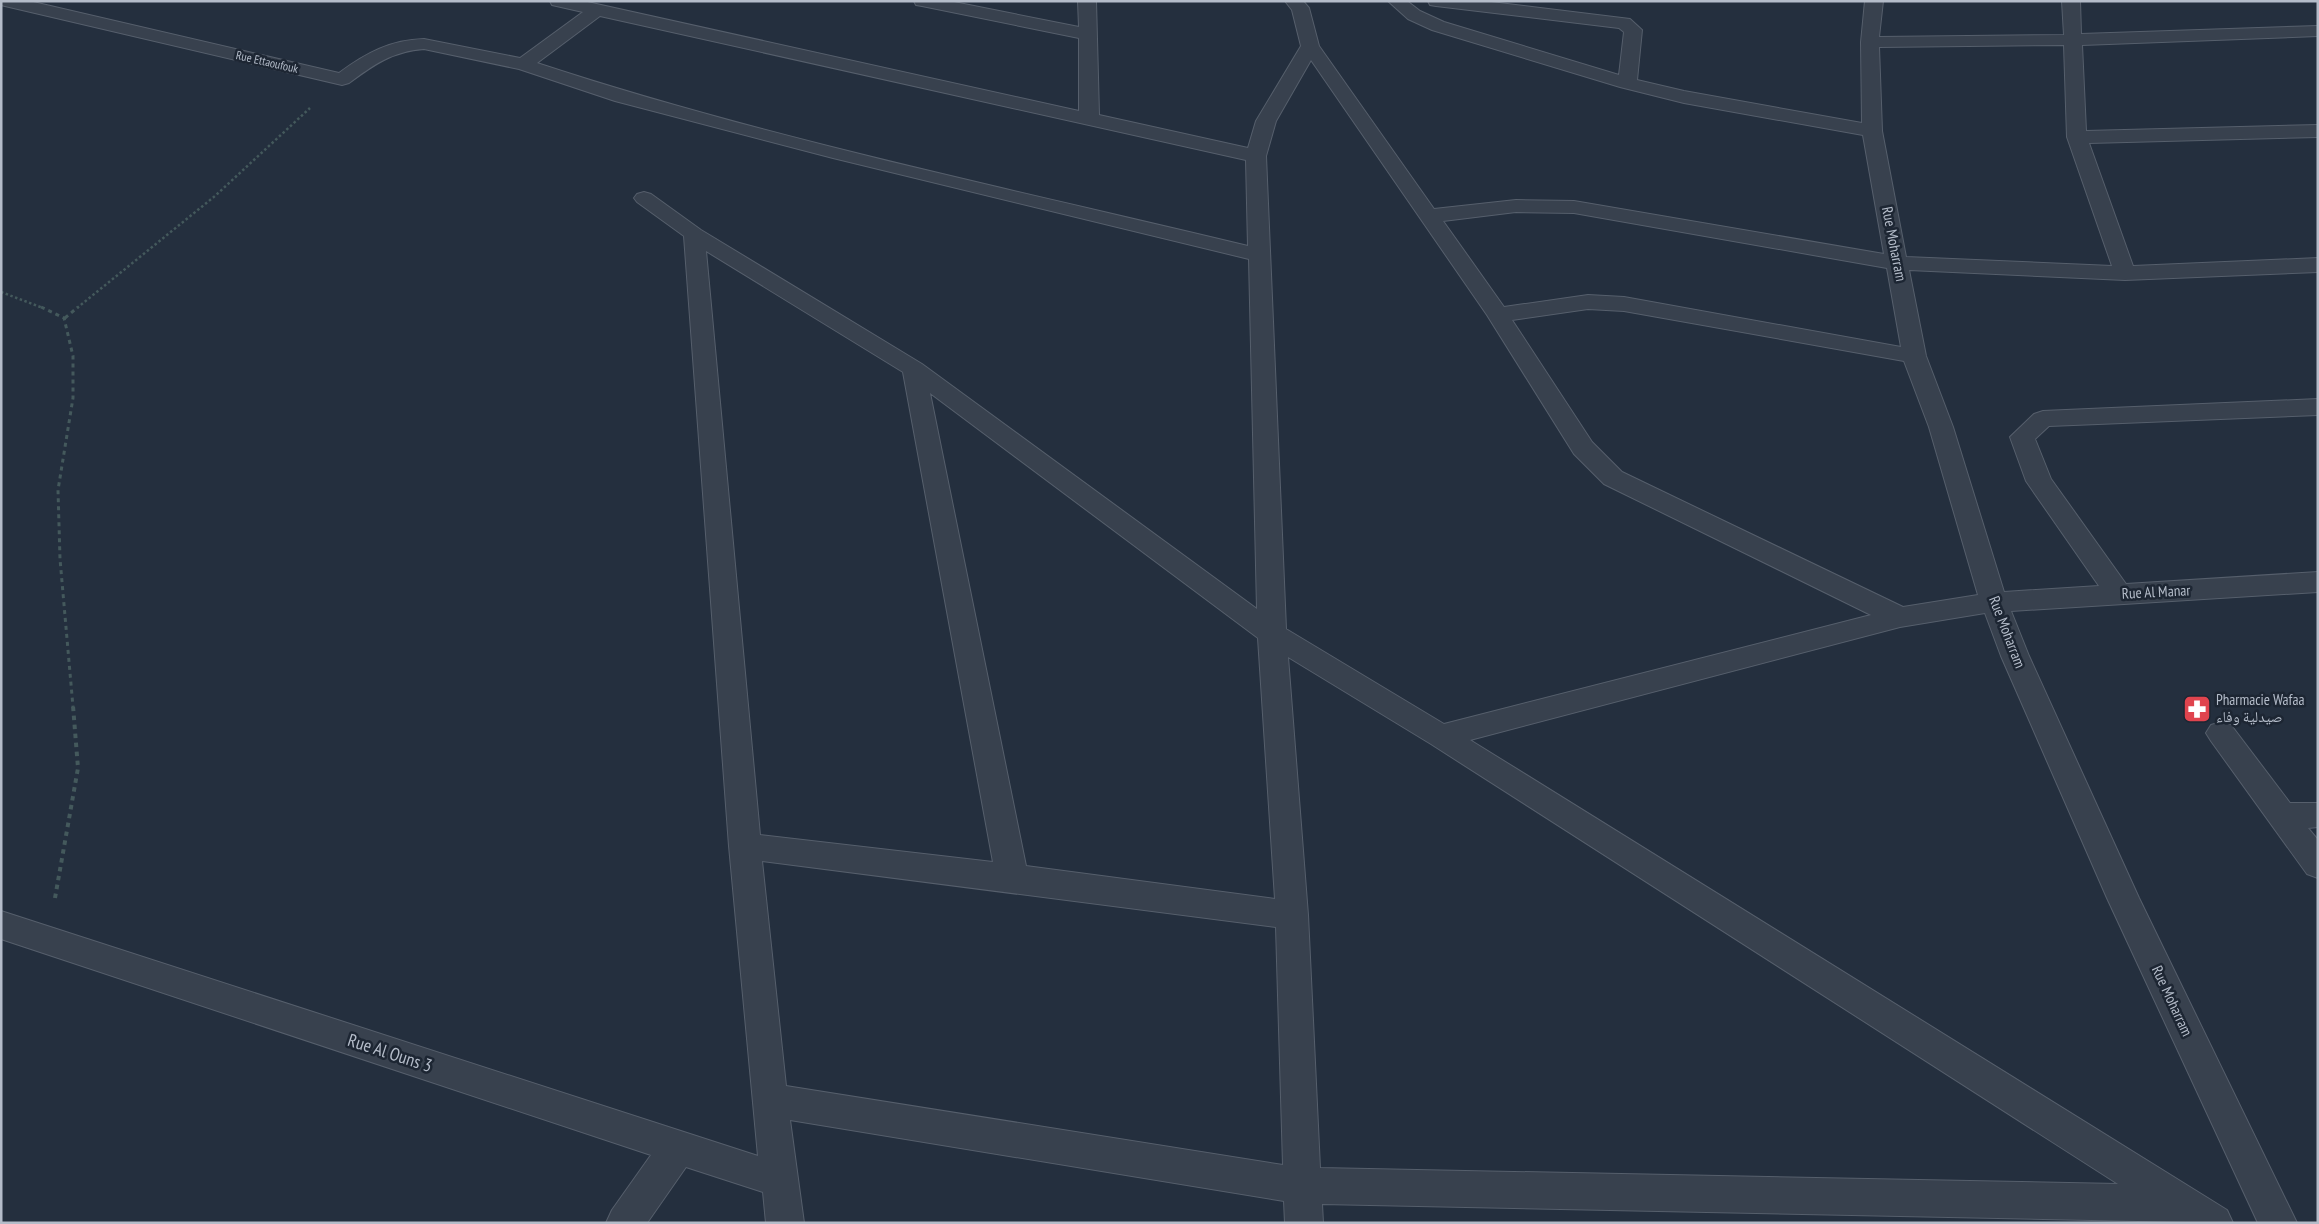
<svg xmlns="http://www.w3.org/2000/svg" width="2319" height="1224" font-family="'PT Sans Narrow','Noto Naskh Arabic',sans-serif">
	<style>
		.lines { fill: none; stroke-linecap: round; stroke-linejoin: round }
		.street-casing { stroke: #565f6c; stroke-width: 2 }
		.path-far2 { stroke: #44595c; stroke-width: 2.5; stroke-dasharray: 2.5 2.5; stroke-linecap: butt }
		.path-far1 { stroke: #44595c; stroke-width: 3; stroke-dasharray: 4 4; stroke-linecap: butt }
		.path { stroke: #44595c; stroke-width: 4; stroke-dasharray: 4.5 4.5; stroke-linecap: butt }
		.street { fill: #38414e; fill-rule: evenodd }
		.labels { text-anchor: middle; stroke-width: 5; stroke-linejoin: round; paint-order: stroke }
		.far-street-label { font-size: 12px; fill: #b4bcc9; stroke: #1d2633 }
		.street-label { font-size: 15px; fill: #b4bcc9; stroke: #1d2633 }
		.poi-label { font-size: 15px; fill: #b4bcc9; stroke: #1d2633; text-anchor: start }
		.near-street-label { font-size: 18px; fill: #b4bcc9; stroke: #1d2633 }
	</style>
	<rect width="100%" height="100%" fill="#242f3e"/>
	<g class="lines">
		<g class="street-casing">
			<path id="street" d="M1,1H29L339,73C366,53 390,40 424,39L520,58L583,12L552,5L550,1H583L1079,111V38L922,6L916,5L914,1H949L1079,27L1078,1H1096L1099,115L1248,148L1256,121L1301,46L1292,10L1285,1H1303L1309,8L1319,46L1434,209L1516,200L1574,201L1884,254L1863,135L1684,103L1620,87L1432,30L1408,19L1388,1H1407L1420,11L1444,22L1619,75L1624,32L1619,28L1436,6L1430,5L1428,1H1483L1630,19L1642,30L1637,80L1684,91L1862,123L1861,42L1865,1H1883L1879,37L2064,35L2062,1H2080L2081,34L2318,26V36L2082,45L2086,131L2318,125V137L2089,143L2133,266L2318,258V272L2125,280L1909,270L1926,356L1953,427L2004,592L2099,586L2026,481L2010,437L2034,414L2043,411L2318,399V415L2049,426L2035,439L2051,479L2126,584L2318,572V592L2011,611L2029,656L2139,898L2297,1223H2258L2107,898L2001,656L1985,613L1900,627L1470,740L2227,1210L2233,1223L1322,1204L1323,1223H1285L1284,1201L790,1120L804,1223H766L763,1192L686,1167L647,1223H606L612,1210L651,1155L1,939V911L758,1156L729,846L684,236L637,202L634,198L637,194L644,192L651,194L701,230L922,364L1257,609L1249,259L833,158L615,101L519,69L424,49C393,51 373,65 349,83L342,85L5,6L1,5ZM600,16L1246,160L1248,246C1012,189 768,139 537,63ZM2064,45L2067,137L2112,266L1906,257L1882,131L1879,47ZM1311,60L1487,315L1574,454L1604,484L1871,615L1444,724L1286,629L1266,156L1276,121ZM1516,212L1574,213L1887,268L1901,347L1624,297L1588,295L1504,307L1443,221ZM706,251L903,372L993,862L760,835ZM1588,309L1624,311L1904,361L1929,427L1978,595L1903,607L1622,472L1592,442L1512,320ZM930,393L1258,638L1275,899L1026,866ZM1288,657L1431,744L2118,1184L1320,1168L1308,915ZM762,861L1276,927L1283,1165L786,1086Z
				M2221,722L2231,725L2290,803H2318V827L2308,828L2318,840V878L2307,874L2211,741L2206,733L2211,725Z"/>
		</g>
		<path class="path-far2" d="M1,292L43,308
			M77,308L215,196L310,108"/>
		<path class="path-far1" d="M41,307L64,318L73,356V398L58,490L60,559L73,707
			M65,318L78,307"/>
		<path class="path" d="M55,898L78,768L73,706"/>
		<use href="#street" class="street"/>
	</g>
	<defs>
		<g id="pharmacy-square" transform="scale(1.4375)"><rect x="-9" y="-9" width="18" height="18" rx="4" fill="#e0444e" stroke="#1d2633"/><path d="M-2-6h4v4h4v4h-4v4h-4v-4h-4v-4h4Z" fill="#fff"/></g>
	</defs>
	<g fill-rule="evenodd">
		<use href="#pharmacy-square" x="2197" y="709"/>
	</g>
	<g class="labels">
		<g class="far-street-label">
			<text transform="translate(267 62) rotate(13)" y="4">Rue Ettaoufouk</text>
		</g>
		<g class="street-label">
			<text transform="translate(1894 244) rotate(79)" y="5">Rue Moharram</text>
			<text transform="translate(2156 592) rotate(-3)" y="5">Rue Al Manar</text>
			<text transform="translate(2007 632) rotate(69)" y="5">Rue Moharram</text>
			<text transform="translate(2172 1001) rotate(65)" y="5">Rue Moharram</text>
		</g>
		<g class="poi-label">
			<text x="2216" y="705">Pharmacie Wafaa<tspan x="2216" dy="17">صيدلية وفاء</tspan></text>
		</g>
		<g class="near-street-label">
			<text transform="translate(390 1053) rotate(18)" y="6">Rue Al Ouns 3</text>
		</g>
	</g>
	<rect width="2319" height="1224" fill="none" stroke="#b4bcc9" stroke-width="5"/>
</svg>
